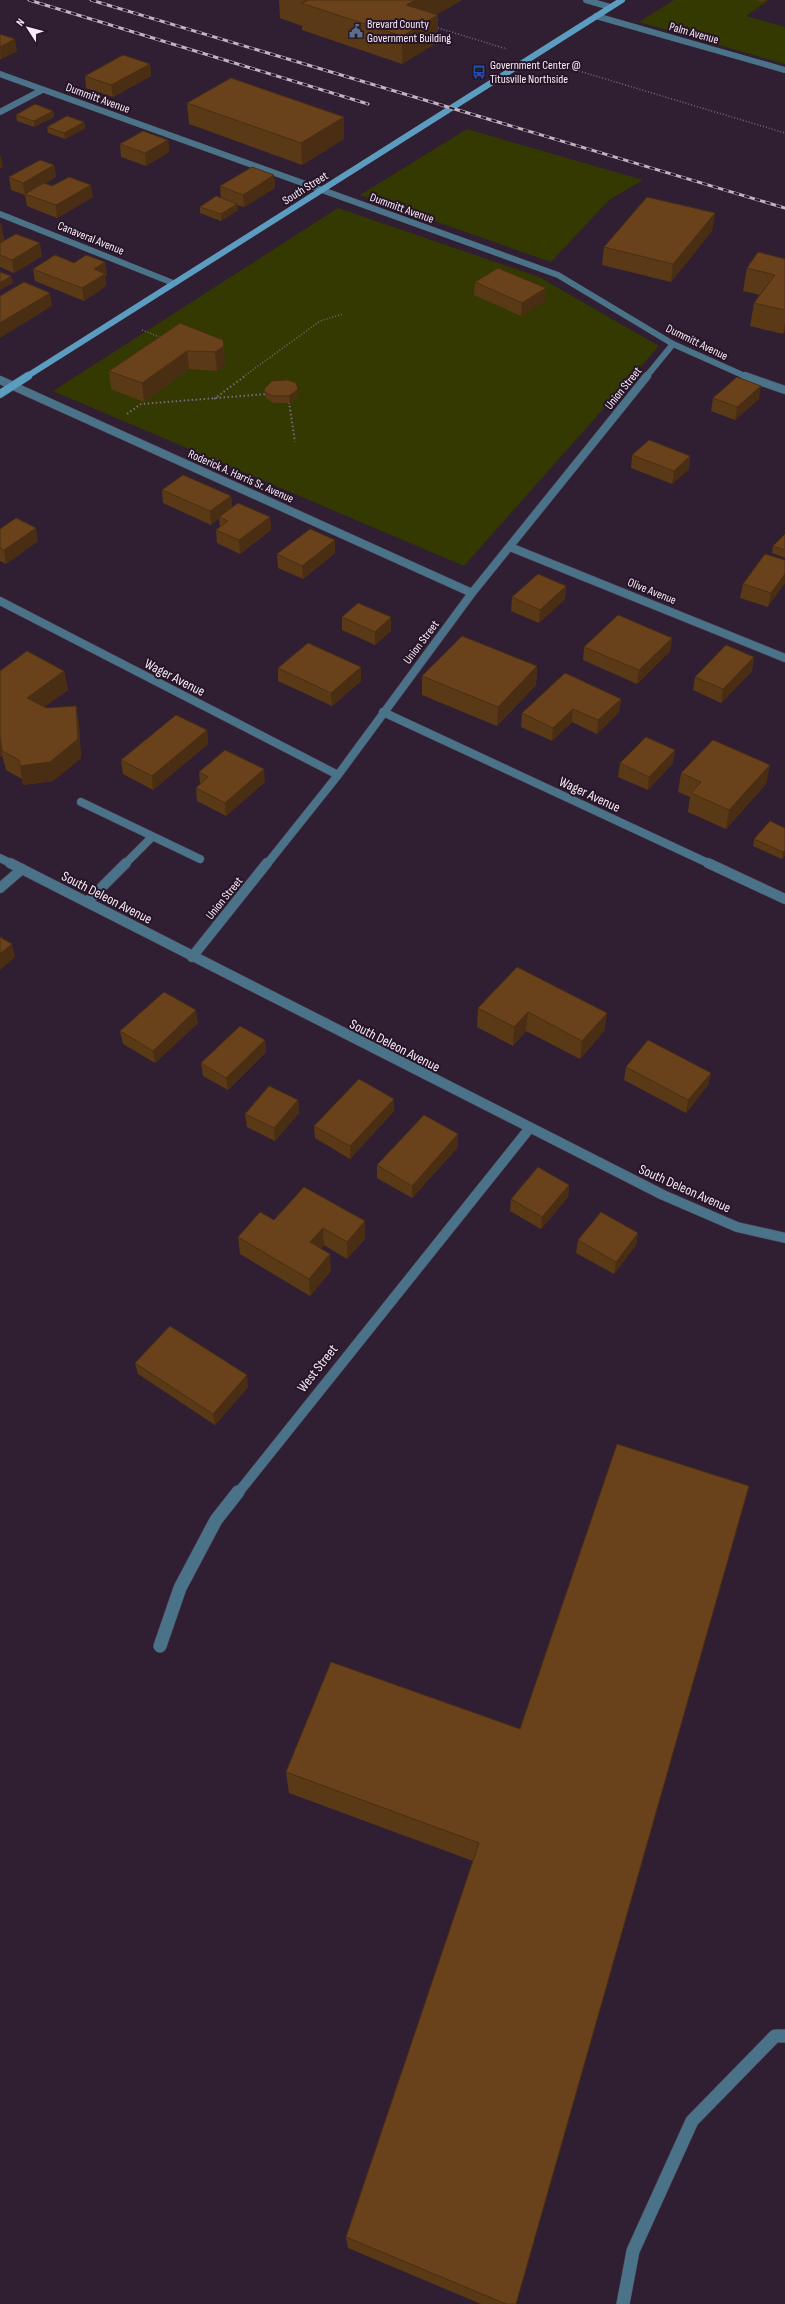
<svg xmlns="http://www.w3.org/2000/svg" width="785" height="2304" font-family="'Sofia Sans Condensed',sans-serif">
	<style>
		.green { fill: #333900 }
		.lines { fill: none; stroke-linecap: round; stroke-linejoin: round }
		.service-far1-casing { stroke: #4c3c4e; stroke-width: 9 }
		.service-casing { stroke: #4c3c4e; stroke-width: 11 }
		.minor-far3-casing { stroke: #4c3c4e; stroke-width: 6 }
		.minor-far2-casing { stroke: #4c3c4e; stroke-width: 9 }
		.minor-far1-casing { stroke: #4c3c4e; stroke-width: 11 }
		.minor-casing { stroke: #4c3c4e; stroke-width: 14 }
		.tertiary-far1-casing { stroke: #4c3c4e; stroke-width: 9 }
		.tertiary-casing { stroke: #4c3c4e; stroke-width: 11 }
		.secondary-far1-casing { stroke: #4c3c4e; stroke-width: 6 }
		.secondary-casing { stroke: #4c3c4e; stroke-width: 9 }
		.path-far1 { stroke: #796a7b; stroke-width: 1.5; stroke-dasharray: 1 2; stroke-linecap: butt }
		.path { stroke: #796a7b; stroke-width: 2; stroke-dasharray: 1.5 2.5; stroke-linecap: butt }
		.service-far1 { stroke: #4a7288; stroke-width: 8 }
		.service { stroke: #4a7288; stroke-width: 10 }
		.minor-far3 { stroke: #4a7288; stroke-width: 6 }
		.minor-far2 { stroke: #4a7288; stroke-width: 8 }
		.minor-far1 { stroke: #4a7288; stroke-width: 10 }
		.minor { stroke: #4a7288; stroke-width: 13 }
		.tertiary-far1 { stroke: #4a7288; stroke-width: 8 }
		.tertiary { stroke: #4a7288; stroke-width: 10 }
		.secondary-far1 { stroke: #5b9dc0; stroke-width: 6 }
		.secondary { stroke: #5b9dc0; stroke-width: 8 }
		.rail-casing { stroke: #c1b3c2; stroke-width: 3 }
		.rail { stroke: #261527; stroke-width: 2; stroke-dasharray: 5.5; stroke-linecap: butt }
		.wall { fill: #5a3917 }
		.shaded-wall { fill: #4a2e13 }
		.building { fill: #69421b; stroke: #4a2e13 }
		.labels { text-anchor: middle; stroke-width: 4; stroke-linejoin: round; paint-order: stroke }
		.far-poi-label { font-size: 12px; fill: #f7ebf8; stroke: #261527; text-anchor: start }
		.far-street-label { font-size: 12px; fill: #f7ebf8; stroke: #261527 }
		.street-label { font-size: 14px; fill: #f7ebf8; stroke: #261527 }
	</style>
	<rect width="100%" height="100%" fill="#301f32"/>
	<path class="green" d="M674,0H769L746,16L785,27V64L639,22Z
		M467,129L643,180L609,200L551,262L360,195Z
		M338,208L539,277L659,346L464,566L53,391Z"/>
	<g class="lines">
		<g class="service-far1-casing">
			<path id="service-far1" d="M81,802L200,859
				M125,864L152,837"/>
		</g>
		<g class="service-casing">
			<path id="service" d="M0,888L22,869
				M87,902L126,863"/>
		</g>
		<g class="minor-far3-casing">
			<path id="minor-far3" d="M586,0L610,7
				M596,16L785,70
				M0,74L558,275L673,344L747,377
				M0,112L42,90
				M0,214L173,283
				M646,377L673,344"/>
		</g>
		<g class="minor-far2-casing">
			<path id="minor-far2" d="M745,376L785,390
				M0,380L472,593
				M510,547L785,658
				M0,601L338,775
				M383,712L710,864
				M267,864L338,775L472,593L647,376"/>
		</g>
		<g class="minor-far1-casing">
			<path id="minor-far1" d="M708,863L785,899
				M192,957L267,863
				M238,1493L529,1129"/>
		</g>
		<g class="minor-casing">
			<path id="minor" d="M160,1646L180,1588L216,1520L238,1492
				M623,2304L633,2251L692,2121L775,2036H785"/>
		</g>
		<g class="tertiary-far1-casing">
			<path id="tertiary-far1" d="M0,858L12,864"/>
		</g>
		<g class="tertiary-casing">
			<path id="tertiary" d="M10,863L663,1195L737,1227L785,1238"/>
		</g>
		<g class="secondary-far1-casing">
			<path id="secondary-far1" d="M26,377L622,0"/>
		</g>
		<g class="secondary-casing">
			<path id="secondary" d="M0,394L28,376"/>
		</g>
		<path class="path-far1" d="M435,27L507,49
			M559,65L785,133
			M142,330L162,338
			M243,377L320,321L343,314"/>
		<path class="path" d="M214,399L245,376
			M289,402L295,442
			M127,414L141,404L267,394"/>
		<use href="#service-far1" class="service-far1"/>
		<use href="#service" class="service"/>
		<use href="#minor-far3" class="minor-far3"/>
		<use href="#minor-far2" class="minor-far2"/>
		<use href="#minor-far1" class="minor-far1"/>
		<use href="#minor" class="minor"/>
		<use href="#tertiary-far1" class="tertiary-far1"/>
		<use href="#tertiary" class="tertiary"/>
		<use href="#secondary-far1" class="secondary-far1"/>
		<use href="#secondary" class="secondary"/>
		<g class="rail-casing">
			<path id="rail" d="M29,0L368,104
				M91,0L785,208"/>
		</g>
		<use href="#rail" class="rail"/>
	</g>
	<path class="wall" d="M279,0H462L437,14L438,42L402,64L302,30V26L280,18Z
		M755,0H766L763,2Z
		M0,34L17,51L1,59H0Z
		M150,64L151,76L113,97L86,88L85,76Z
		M187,103L344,139L302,165L189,124Z
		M53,111L54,117L34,127L17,121L16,115Z
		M84,122L85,128L65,139L48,133L47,127Z
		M168,140L169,152L146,166L121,157L120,144Z
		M54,165L56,177L45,183L52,186L93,197L57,218L27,206L25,195L11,190L9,177Z
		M274,175L275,188L244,207L237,205L238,210L221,221L200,213V207L221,198L220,186Z
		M715,213L712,231L671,282L602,265L604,247Z
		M0,223H1L4,241L42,256L14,273L0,267Z
		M785,259V331L783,334L750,326L754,303L760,295L743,291L747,268Z
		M105,262L107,275L105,276L106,286L84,301L35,281L33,269L74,263Z
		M475,282L545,301L521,316L474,295Z
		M223,340L225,365L217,371L189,369L144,402L111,389L109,371Z
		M264,389H298V396L290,403H273L266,398Z
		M713,398L759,399L735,420L711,411Z
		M632,455L690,456L689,469L672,484L631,468Z
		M162,490L231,496L232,507L270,517L271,530L240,554L217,543L216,530L220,527L219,518L211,525L163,503Z
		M0,529L38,541L6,564L0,561Z
		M785,534V558L772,553L773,546Z
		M335,553L303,579L278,568L277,554Z
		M785,560L768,607L740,598L743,584Z
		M566,586L565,599L539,623L511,611L512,597Z
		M342,617L391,631L375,645L342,630Z
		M672,638L670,651L637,684L583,660L584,647Z
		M754,657L752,671L721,703L693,690L695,677Z
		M537,666L536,685L497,726L422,695V676Z
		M278,668L361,681L332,706L278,681Z
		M0,671H64L68,690L44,707L46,708L76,706L79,725L81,758L53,781L23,785L22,779L6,770L2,755L0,757Z
		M621,699L619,712L597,734L572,722L552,741L521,727L522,713Z
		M207,730L208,744L153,790L123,774L121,760Z
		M675,750L673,763L648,790L618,777L620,763Z
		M770,765L766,784L726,829L688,812L690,797L678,792L681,773Z
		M199,772L265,782L226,816L197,801L196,788L200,784Z
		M770,821L785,855L782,859L753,846L754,839Z
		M478,1008L607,1013L604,1031L580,1059L526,1031L513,1046L477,1027Z
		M198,1023L155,1063L123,1044L120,1031Z
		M265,1040L266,1052L228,1090L203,1076L201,1063Z
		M626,1067L711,1073L708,1085L686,1113L624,1080Z
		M394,1099V1111L350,1159L315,1138L314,1126Z
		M298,1100L299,1113L275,1141L247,1127L245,1114Z
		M458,1147L412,1198L377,1178V1165Z
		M569,1185L568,1197L541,1229L510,1211L511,1199Z
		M304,1187L365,1239L347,1259L324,1245L321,1249L331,1271L310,1296L240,1254L238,1237L274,1220Z
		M638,1233L636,1245L614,1274L576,1253L578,1240Z
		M135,1363L248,1387L215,1425L138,1374Z
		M520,1729L516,2304H481L348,2248L346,2237L473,1861L289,1793L286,1772Z"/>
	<path class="shaded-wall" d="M415,0H462L406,32V5Z
		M438,15V42L402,64V36Z
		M15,39L17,51L1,59L0,47Z
		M150,64L151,76L113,97L111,85Z
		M53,111L54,117L34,127V121Z
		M344,117V139L302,165L301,143Z
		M84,122L85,128L65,139L64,133Z
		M168,140L169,152L146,166L145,153Z
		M0,155H1L3,167L0,169Z
		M54,165L56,177L26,194H25V195L23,183Z
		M274,175L275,188L244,207L243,195Z
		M91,185L93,197L57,218L56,205Z
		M237,204L238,210L221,221V214Z
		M715,213L712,231L671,282L673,264Z
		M0,223H1L5,246L0,249Z
		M40,243L42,256L14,273L12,260Z
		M105,262L107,275L105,276L106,286L84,301L82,288L94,269Z
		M11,276L13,283L0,290V283Z
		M546,288L545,301L521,316L522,303Z
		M50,293L52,306L0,338V323Z
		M785,323V331L783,334Z
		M224,346L225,365L217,371L215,352Z
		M187,351L189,369L144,402L142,383Z
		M761,386L759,399L735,420L737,407Z
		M298,389V396L290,403L289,396Z
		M690,456L689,469L672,484L674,471Z
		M231,496L232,509L219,517V518L211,525L210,511Z
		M270,517L271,530L240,554L239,540Z
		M36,528L38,541L6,564L4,550Z
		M335,540V553L303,579L302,566Z
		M785,574V583L768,607L771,593Z
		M566,586L565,599L539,623L540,610Z
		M391,617V631L375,645V632Z
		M672,638L670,651L637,684L639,670Z
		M754,657L752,671L721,703L723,689Z
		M537,666L536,685L497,726L498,707Z
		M361,667V681L332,706L331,693Z
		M64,671L68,690L30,717L27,698Z
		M621,699L619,712L597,734L598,720Z
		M76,706L79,725L81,758L53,781L23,785L20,766Z
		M573,709L572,722L552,741L553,728Z
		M207,730L208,744L153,790L152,776Z
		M0,735L2,755L0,757Z
		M675,750L673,763L648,790L649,777Z
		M770,765L766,784L726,829L729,810Z
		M264,769L265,782L226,816L225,803Z
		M785,850V855L782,859L783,852Z
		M12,944L15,957L0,970V954Z
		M196,1010L198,1023L155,1063L153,1051Z
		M528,1012L526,1031L513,1046L514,1027Z
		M607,1013L604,1031L580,1059L582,1041Z
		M265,1040L266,1052L228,1090L226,1078Z
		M711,1073L708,1085L686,1113L688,1100Z
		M394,1099V1111L350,1159V1146Z
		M298,1100L299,1113L275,1141L274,1128Z
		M458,1134V1147L412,1198V1186Z
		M569,1185L568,1197L541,1229L542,1217Z
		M365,1221V1239L347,1259V1242Z
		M323,1228L324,1245L311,1260L310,1242Z
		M638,1233L636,1245L614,1274L616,1262Z
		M330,1254L331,1271L310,1296L309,1279Z
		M247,1375L248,1387L215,1425L213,1414Z"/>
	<path class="building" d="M305,0H415L406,5L438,15L402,36L301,3L307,1Z
		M0,34L15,39L0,47Z
		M123,55L150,64L111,85L85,76Z
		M231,78L344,117L301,143L187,103Z
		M35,104L53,111L34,121L16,115Z
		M67,116L84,122L64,133L47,127Z
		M143,131L168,140L145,153L120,144Z
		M40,160L54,165L23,183L9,177Z
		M252,167L274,175L243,195L220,186Z
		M69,177L91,185L56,205L25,194L44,183L52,186Z
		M216,196L237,204L221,214L200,207Z
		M647,197L715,213L673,264L604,247Z
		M16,234L40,243L12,260L0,255V243Z
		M758,252L785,259V310L754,303L775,275L747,268Z
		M55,255L74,263L86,255L105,262L94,269L105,274L82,288L33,269Z
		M498,268L546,288L522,303L475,282Z
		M0,272L11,276L0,283Z
		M24,282L50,293L0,323V296Z
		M180,323L223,340L224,346L215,352L187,351L142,383L109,371Z
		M737,377L761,386L737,407L713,398Z
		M288,380L296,383L298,389L289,396H273L265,392L264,389L272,381Z
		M649,440L690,456L674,471L632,455Z
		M183,475L231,496L210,511L162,490Z
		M238,503L270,517L239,540L216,530L228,521L219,517Z
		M16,518L36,528L4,550L0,548V529Z
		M310,529L335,540L302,566L277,554Z
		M785,534V550L773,546Z
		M765,554L785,560V574L771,593L743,584Z
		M538,574L566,586L540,610L512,597Z
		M358,603L391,617L375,632L342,617Z
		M618,615L672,638L639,670L584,647Z
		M462,636L537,666L498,707L422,676Z
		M308,643L361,667L331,693L278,668Z
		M726,645L754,657L723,689L695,677Z
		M27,651L64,671L27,698L46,708L76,706L78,739L50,762L20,766L19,760L2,751L0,735V671Z
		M565,673L621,699L598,720L573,709L553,728L522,713Z
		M176,715L207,730L152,776L121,760Z
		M646,737L675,750L649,777L620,763Z
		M713,740L770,765L729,810L691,793L701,782L681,773Z
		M225,750L264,769L225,803L196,788L208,777L199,772Z
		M770,821L785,828V850L783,852L754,839Z
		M0,937L12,944L0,954Z
		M517,967L607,1013L582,1041L528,1012L514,1027L478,1008Z
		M164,992L196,1010L153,1051L120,1031Z
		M240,1026L265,1040L226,1078L201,1063Z
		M648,1040L711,1073L688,1100L626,1067Z
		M359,1079L394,1099L350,1146L314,1126Z
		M269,1086L298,1100L274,1128L245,1114Z
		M424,1115L458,1134L412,1186L377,1165Z
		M538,1167L569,1185L542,1217L511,1199Z
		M304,1187L365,1221L347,1242L323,1228L310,1242L330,1254L309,1279L238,1237L260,1212L274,1220Z
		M601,1212L638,1233L616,1262L578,1240Z
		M170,1326L247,1375L213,1414L135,1363Z
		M617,1444L749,1486L516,2304H506L346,2237L479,1843L286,1772L331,1662L520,1729Z"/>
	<defs>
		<g id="civic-bare" transform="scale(1.08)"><path d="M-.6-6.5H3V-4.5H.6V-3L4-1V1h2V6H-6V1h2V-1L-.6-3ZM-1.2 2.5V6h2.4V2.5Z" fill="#5c6f8a" stroke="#261527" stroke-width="2.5" paint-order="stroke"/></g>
		<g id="bus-bare" transform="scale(1.08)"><path d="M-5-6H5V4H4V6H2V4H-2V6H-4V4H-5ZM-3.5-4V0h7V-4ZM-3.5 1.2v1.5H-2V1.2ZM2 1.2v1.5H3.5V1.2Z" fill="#1a4fb4" stroke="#261527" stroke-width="2.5" paint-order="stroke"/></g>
	</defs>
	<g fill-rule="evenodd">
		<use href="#civic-bare" x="356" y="31"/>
		<use href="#bus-bare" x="479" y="72"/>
	</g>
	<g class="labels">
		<g class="far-poi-label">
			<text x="367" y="28">Brevard County<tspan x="367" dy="14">Government Building</tspan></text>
			<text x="490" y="69">Government Center @<tspan x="490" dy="14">Titusville Northside</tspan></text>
		</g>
		<g class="far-street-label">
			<text transform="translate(694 33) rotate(16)" y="4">Palm Avenue</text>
			<text transform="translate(98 98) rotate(20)" y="4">Dummitt Avenue</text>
			<text transform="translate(305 188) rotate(-32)" y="4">South Street</text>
			<text transform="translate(402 208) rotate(20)" y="4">Dummitt Avenue</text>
			<text transform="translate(91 238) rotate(22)" y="4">Canaveral Avenue</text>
			<text transform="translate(697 342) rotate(26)" y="4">Dummitt Avenue</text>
			<text transform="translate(623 388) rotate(-51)" y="4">Union Street</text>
			<text transform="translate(241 476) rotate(24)" y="4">Roderick A. Harris Sr. Avenue</text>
			<text transform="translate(652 591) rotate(22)" y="4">Olive Avenue</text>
			<text transform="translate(421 642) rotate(-53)" y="4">Union Street</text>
			<text transform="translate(224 898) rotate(-51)" y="4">Union Street</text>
		</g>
		<g class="street-label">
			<text transform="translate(175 677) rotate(27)" y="5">Wager Avenue</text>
			<text transform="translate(590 794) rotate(25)" y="5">Wager Avenue</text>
			<text transform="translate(107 897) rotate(27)" y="5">South Deleon Avenue</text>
			<text transform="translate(395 1045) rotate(27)" y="5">South Deleon Avenue</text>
			<text transform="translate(685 1188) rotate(24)" y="5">South Deleon Avenue</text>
			<text transform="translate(317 1368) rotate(-52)" y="5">West Street</text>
		</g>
	</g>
	<g transform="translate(28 28) rotate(306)" stroke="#261527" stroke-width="3" paint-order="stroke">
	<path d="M0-3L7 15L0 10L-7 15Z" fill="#f7ebf8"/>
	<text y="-6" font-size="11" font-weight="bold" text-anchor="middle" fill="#f7ebf8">N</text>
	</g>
</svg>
